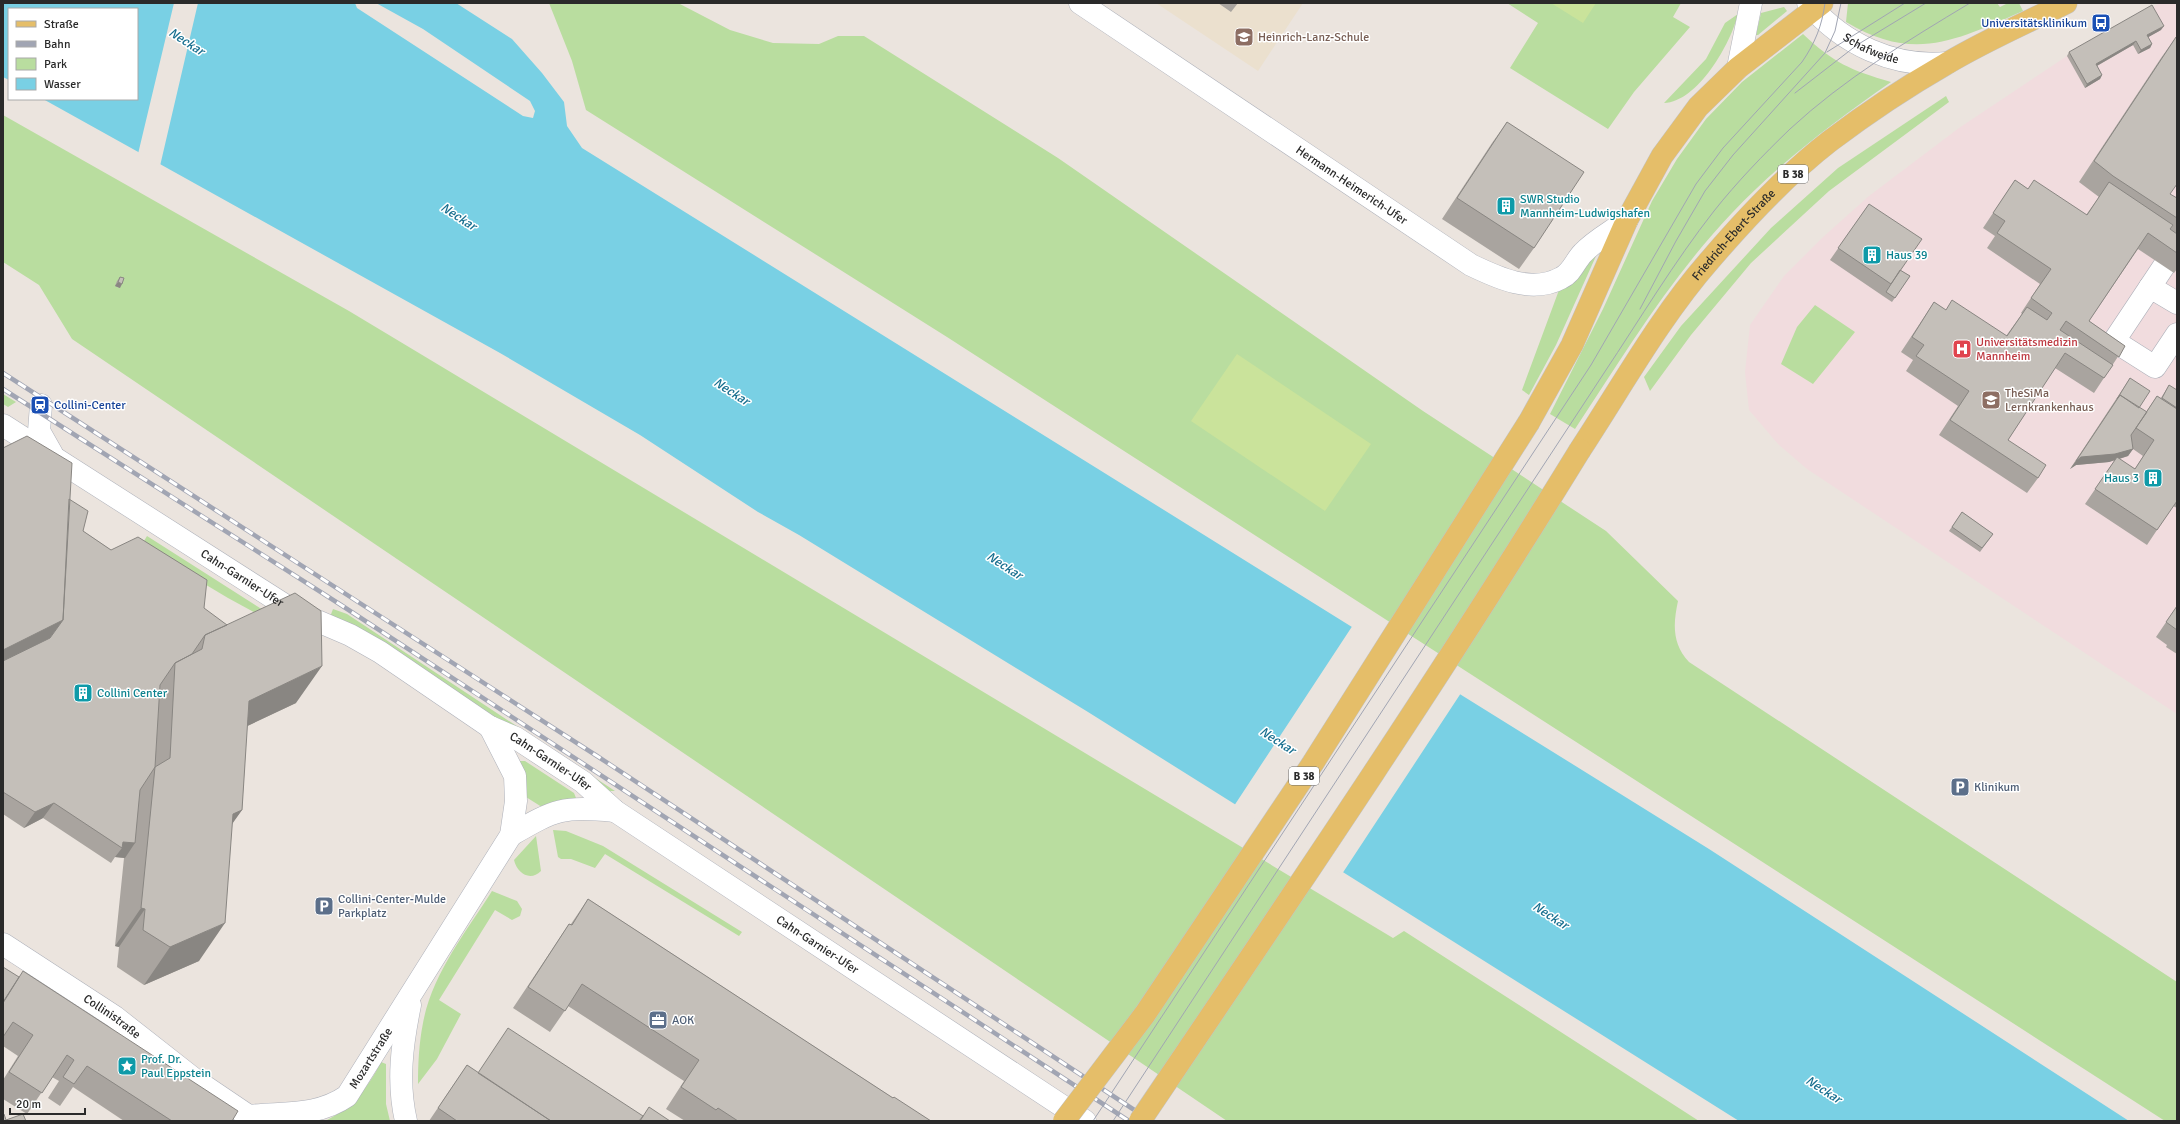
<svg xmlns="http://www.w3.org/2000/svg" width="2180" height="1124" font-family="Signika,sans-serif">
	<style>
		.education { fill: #ebe0ce }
		.medical { fill: #f1dcde }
		.green { fill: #b9dd9f }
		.pitch { fill: #cae39b }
		.water { fill: #79d0e4 }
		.pier { fill: #ebe4de }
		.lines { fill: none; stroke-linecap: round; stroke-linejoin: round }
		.street-casing { stroke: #aeb1ba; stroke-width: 23 }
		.secondary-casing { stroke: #aeb1ba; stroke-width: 23 }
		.primary-casing { stroke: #c3c3c3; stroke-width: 23 }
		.street { stroke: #fff; stroke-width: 22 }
		.secondary { stroke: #fff; stroke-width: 22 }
		.primary { stroke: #e5be69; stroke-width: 22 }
		.tram { stroke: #a1a5b3; stroke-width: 1 }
		.rail-casing { stroke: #a1a5b3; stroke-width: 4.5 }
		.rail { stroke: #fff; stroke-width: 3; stroke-dasharray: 9; stroke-linecap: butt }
		.primary-bridge-casing { stroke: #c3c3c3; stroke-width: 23; stroke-linecap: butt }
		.primary-bridge { stroke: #e5be69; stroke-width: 22 }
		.wall { fill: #a9a49f; fill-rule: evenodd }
		.shaded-wall { fill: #898682 }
		.building { fill: #c4bfb9; stroke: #898682 }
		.labels { text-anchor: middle; stroke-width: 3; stroke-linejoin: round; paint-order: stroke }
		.shield { fill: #fff; stroke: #6a6a6a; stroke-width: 1 }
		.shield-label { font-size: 11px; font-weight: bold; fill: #2a2a2a }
		.transit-label { font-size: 12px; fill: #164399; stroke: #fff; text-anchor: end }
		.education-label { font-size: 12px; fill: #785e54; stroke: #fff; text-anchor: start }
		.street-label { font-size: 12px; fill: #2a2a2a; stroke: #fff }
		.culture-label { font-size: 12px; fill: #0d838f; stroke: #fff; text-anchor: start }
		.health-label { font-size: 12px; fill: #be3a42; stroke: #fff; text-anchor: start }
		.service-label { font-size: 12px; fill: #4e5e75; stroke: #fff; text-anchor: start }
		.water-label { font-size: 13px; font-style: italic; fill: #197090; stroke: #fff }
	</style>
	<rect width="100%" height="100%" fill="#ebe4de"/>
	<path class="education" d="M1156,3H1303L1258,71Z"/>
	<path class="medical" d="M2160,3H2177V714L1807,469L1778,444L1749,410L1745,372L1750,325L1784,276L1822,238L1869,196L1959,128L2067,56Z"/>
	<path class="green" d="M549,3H678L730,30L773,43L819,44L838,36H864L1058,158L1423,411L1606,531L1678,601C1673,624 1672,644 1689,662L2177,982V1121H2165L947,337L586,110L572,61Z
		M1507,3H1681L1673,17L1690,27L1634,92L1608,129L1510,68L1538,23Z
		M1848,3H1997L2000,7L2008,3H2019L2023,11C1957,40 1914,63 1846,22Z
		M1784,7L1787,11L1758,35H1756L1761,13Z
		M1738,14C1731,43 1698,102 1664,103L1706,59L1725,23Z
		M1803,34C1834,63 1850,70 1891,82C1834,122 1779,163 1732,213C1670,278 1624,355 1575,429L1550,414L1603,309L1652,201L1677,159L1706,119L1742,82Z
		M1946,96L1949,102L1829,191L1751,263L1691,335L1650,391L1644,377L1681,326L1771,228L1838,168Z
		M3,115L349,311L1393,938L1404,931L1699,1121H1227L72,339L39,285L3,262Z
		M1595,253L1596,256L1556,345L1529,395L1522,390L1559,290Z
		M1815,305L1855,332L1813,384L1781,364L1797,327Z
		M3,394L16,402L8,407L3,404Z
		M147,536L274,617L298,636L228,598L141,546Z
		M333,609L347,614L615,791H609L475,704L330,617Z
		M519,761H525L574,793L576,798L574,800L545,809L526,797Z
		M553,830L566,831L603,846L742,932L739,936L605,854L595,868L571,859H561L558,857Z
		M536,836L541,871C530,882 517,873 514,860Z
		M492,891L517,901L522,909L520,916L512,920L495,910L439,1000L461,1014L437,1059L418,1084C418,1064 419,1043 423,1023C432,974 466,932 492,891Z
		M381,1062L386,1064V1104L390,1121H325C352,1108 368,1088 381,1062Z"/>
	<path class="pitch" d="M1551,3H1596L1583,23Z
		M1237,354L1371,444L1325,511L1191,421Z"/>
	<path class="water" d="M3,3H355L357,8L523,116L533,118L535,111L530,101L423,29L376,3H456L512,39L542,73L564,102L567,126L582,148L1709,849L2129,1121H1739L1088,712L799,535L758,512L640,435L500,353L43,99H137V9H9V80L3,77Z"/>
	<path class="pier" d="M174,3H198L160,166L138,154Z
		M1353,625L1461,693L1342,874L1234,806Z"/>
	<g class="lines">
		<g class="street-casing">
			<g id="street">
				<path id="s1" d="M1080,3L1471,265C1498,278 1532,294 1561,278C1572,273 1575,261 1583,253C1595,240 1613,231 1627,220"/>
				<path d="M2150,287L2164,266"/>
				<path d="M2177,303L2150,287L2114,341L2155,367L2177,334"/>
			</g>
		</g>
		<g class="secondary-casing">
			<g id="secondary">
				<path id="s2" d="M1808,3C1842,44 1894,68 1947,63"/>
				<path d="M1738,68L1751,3"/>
				<path d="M41,405L39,431L52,454"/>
				<path id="s3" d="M3,425L294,611L350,635L380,652L490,727L516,738L583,782L615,811L1085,1121"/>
				<path d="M511,835C556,809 562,806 615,811"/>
				<path id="s4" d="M3,944L115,1017L194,1079L256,1121"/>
				<path id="s5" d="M248,1116C283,1112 317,1117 347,1096L511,835L516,801L515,776L490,727"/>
				<path d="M406,1121C397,1082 402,1044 410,1005"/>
			</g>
		</g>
		<g class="primary-casing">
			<g id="primary">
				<path d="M1529,422L1572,345L1627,220L1662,156L1698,107L1738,68L1822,3"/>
				<path id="s6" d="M1580,450C1622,386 1660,317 1710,260C1746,218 1786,175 1830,141C1867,113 1906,87 1946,64C1984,41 2026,23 2066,3"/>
			</g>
		</g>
		<use href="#street" class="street"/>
		<use href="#secondary" class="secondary"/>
		<use href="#primary" class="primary"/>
		<path class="tram" d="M1827,52L1905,3
			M1795,93L1857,45L1926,3
			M1640,309L1676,241L1705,191L1733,155L1825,53L1835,31L1841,3
			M1093,1121L1591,365L1696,184L1723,148L1802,62C1815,43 1822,26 1825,3
			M1113,1121L1604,373C1640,319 1674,262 1714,211C1737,182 1763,155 1790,129C1844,79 1907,41 1970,3"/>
		<g class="rail-casing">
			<path id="rail" d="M3,373L597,756L1151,1121
				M3,389L341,605L1129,1121"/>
		</g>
		<use href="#rail" class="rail"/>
		<g class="primary-bridge-casing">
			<path id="primary-bridge" d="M1064,1121L1145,1014L1313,763L1529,422
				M1140,1121C1290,899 1440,678 1580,450"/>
		</g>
		<use href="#primary-bridge" class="primary-bridge"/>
	</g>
	<path class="wall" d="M1218,3H1238L1231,12Z
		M2161,30L2148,37L2152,44L2150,48L2138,54L2133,45L2097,66L2102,75L2100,79L2085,88L2067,56L2069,52Z
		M2176,37L2170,194L2177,198V269L2174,273L2138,249L2089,321L2125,346L2094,393L2055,368L2008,440L2038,478L2027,493L1939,435L1958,406L1906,371L1913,360L1901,352L1934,302L1945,310L2006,336L2022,314L2021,313L2040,284L1987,248L1995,236L1983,228L2015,180L2028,189L2086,215L2099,197L2079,182L2161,58Z
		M1507,122L1534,248L1519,269L1442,219L1492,143Z
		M1869,204L1900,270L1910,276L1892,302L1883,296V295V296L1830,260Z
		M120,277V288L115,286L117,281Z
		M2130,378L2139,408L2146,412L2157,396L2161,398L2169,385L2176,390L2177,389V508L2173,506L2147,545L2085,504L2115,460L2109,462L2076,465L2070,469ZM2133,449L2143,456L2135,469L2119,459L2128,456Z
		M3,448L69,499L83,531L111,550L204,608L296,703L247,726L242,810L232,823L199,961L144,985L117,967L119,947L115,946L124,858L115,857L111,863L43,818L24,828L3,814Z
		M1962,512L1993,534L1980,552L1949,531Z
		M2177,606V654L2166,647L2167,645L2156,637Z
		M588,899L893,1098L931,1121H685L666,1109L684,1081L568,1006L550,1032L513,1008L569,924H571Z
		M3,967L232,1121H124L73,1087L60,1106L48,1098L59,1081L52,1077L27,1114L3,1099V1080L18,1056L3,1046Z
		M467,1065L478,1073L639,1121H429Z"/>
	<path class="shaded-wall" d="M2164,26L2161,30L2145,39L2147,35Z
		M2136,41L2133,45L2093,68L2096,64Z
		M2152,44L2150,48L2138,54L2141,50Z
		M2102,75L2100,79L2085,88L2087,84Z
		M118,282L122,284L120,288L115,286Z
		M2133,449L2128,456L2109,462L2076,465L2070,469L2076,461L2081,457Z
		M63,620L39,653L3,671V650Z
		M322,666L296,703L222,738L249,701Z
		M54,803L43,818L24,828L35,812Z
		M242,810L216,847L233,814Z
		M123,842L135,843L125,858L115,857L122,848Z
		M141,908L145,909L119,947L115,946Z
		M225,923L199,961L144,985L170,947Z"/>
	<path class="building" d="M2152,5L2164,26L2147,35L2152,44L2141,50L2136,41L2096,64L2102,75L2087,84L2069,52Z
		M2176,37H2177V184L2170,194L2177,198V218L2113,176L2094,161Z
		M1507,122L1584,172L1534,248L1457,198Z
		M2015,180L2028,189L2034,180L2087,215L2109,182L2173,225L2170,229L2177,234V253L2148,233L2089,321L2125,346L2119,357L2066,321L2060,330L2113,365L2104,378L2065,353L2008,440L2046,465L2038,478L1950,420L1969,391L1916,356L1924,345L1912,337L1934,302L1946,310L1952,300L2007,336L2027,307L2047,320L2052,313L2031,298L2051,269L1997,233L2005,221L1993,213Z
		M1869,204L1922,239L1891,284L1838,248Z
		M1900,270L1910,276L1895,298L1886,292Z
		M120,277L124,278L122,284L118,282Z
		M2130,378L2150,391L2139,408L2120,395L2117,399Z
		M2169,385L2177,390V408L2162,398Z
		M2120,395L2147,412L2131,435L2133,449L2115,454L2081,457L2076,461Z
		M2157,396L2177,409V501L2157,530L2095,489L2117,457L2135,469L2154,440L2136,428Z
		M27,436L72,463L63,620L3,650V448Z
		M69,499L88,511L83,531L111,550L138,537L207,580L204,608L227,625L205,635L192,654L175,663L160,685L155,767L140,790L135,843L123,842L122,848L54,803L35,812L3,792V661L50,638L63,620Z
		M1962,512L1993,534L1982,548L1952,527Z
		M295,593L321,611L322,666L249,701L242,810L233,814L225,923L170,947L143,930L145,909L141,908L155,767L170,758L175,663L202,649L205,635Z
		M2177,606V630L2166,622Z
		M588,899L893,1098L894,1097L931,1121H738L718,1108L716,1110L681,1087L699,1060L582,984L565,1011L528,987L569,924L572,925Z
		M3,967L19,977L3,1002Z
		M23,971L238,1111L232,1121H172L87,1066L74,1084L63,1077L74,1060L67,1055L42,1093L9,1072L33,1035L13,1022L3,1037V1003Z
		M508,1028L643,1116L639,1121H551L478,1073Z
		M467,1065L551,1121H457L438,1108Z
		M649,1107L670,1121H640Z
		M4,1114L6,1120L23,1114L26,1121H3V1115Z"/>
	<defs>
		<g id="bus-square" transform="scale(1)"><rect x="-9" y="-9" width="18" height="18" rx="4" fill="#1a4fb4" stroke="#fff"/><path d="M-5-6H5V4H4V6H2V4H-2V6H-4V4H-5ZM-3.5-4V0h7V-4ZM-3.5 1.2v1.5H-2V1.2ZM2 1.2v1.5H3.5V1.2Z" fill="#fff"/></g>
		<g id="school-square" transform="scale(1)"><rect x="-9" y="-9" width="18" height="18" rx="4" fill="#8d6e63" stroke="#fff"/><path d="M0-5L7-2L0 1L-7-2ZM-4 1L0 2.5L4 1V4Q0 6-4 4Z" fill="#fff"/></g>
		<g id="building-square" transform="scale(1)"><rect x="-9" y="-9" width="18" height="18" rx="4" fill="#0f9aa8" stroke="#fff"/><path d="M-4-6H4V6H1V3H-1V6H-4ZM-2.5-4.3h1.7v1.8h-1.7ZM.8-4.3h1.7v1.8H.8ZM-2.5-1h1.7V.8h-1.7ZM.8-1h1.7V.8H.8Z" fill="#fff"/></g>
		<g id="hospital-square" transform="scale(1)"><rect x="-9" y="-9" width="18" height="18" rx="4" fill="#e0444e" stroke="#fff"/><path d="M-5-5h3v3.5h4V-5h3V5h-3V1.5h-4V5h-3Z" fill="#fff"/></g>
		<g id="university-square" transform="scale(1)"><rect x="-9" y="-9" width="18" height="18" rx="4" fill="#8d6e63" stroke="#fff"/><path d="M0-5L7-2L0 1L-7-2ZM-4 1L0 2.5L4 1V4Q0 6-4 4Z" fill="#fff"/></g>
		<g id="station-square" transform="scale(1)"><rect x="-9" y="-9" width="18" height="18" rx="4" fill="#1a4fb4" stroke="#fff"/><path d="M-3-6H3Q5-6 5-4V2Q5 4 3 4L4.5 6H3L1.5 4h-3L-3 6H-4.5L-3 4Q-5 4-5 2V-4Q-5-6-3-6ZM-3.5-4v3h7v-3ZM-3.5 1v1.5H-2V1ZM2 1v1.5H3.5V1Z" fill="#fff"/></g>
		<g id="parking-square" transform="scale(1)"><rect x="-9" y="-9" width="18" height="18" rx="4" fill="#5c6f8a" stroke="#fff"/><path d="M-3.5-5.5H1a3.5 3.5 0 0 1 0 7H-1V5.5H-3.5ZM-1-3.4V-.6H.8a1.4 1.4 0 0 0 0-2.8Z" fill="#fff"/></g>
		<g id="office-square" transform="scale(1)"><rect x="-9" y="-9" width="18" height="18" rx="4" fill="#5c6f8a" stroke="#fff"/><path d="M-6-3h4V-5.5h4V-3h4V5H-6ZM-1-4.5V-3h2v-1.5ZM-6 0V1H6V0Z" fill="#fff"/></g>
		<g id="sight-square" transform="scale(1)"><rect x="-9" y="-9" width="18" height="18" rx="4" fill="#0f9aa8" stroke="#fff"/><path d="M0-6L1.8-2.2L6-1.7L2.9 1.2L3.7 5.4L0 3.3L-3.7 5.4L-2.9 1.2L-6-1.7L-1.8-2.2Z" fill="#fff"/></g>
	</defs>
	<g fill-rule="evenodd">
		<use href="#bus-square" x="2101" y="23"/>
		<use href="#school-square" x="1244" y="37"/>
		<use href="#building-square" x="1506" y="206"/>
		<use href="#building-square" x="1872" y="255"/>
		<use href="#hospital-square" x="1962" y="349"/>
		<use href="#university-square" x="1991" y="400"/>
		<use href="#station-square" x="40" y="405"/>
		<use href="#building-square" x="2153" y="478"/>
		<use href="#building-square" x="83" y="693"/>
		<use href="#parking-square" x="1960" y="787"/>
		<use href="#parking-square" x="324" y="906"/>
		<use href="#office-square" x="658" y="1020"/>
		<use href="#sight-square" x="127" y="1066"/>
	</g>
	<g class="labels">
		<g class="shield">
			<rect x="1778" y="165" width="30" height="18" rx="3"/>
			<rect x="1289" y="767" width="30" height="18" rx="3"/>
		</g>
		<g class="shield-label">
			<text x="1793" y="178">B 38</text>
			<text x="1304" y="780">B 38</text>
		</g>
		<g class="transit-label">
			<text x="2087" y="27">Universitätsklinikum</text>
			<text x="54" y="409" text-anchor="start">Collini-Center</text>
		</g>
		<g class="education-label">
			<text x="1258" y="41">Heinrich-Lanz-Schule</text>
			<text x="2005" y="397">TheSiMa<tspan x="2005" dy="14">Lernkrankenhaus</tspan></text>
		</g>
		<g class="street-label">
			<text dy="4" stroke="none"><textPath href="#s2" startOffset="79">Schafweide</textPath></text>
			<text dy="4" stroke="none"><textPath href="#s1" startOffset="327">Hermann-Heimerich-Ufer</textPath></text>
			<text dy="4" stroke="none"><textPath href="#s6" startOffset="265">Friedrich-Ebert-Straße</textPath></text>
			<text dy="4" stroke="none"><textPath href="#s3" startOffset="284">Cahn-Garnier-Ufer</textPath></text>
			<text dy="4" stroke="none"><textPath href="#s3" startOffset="644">Cahn-Garnier-Ufer</textPath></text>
			<text dy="4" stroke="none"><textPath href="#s3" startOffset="968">Cahn-Garnier-Ufer</textPath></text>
			<text dy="4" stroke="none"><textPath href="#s4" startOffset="131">Collinistraße</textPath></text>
			<text dy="4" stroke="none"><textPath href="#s5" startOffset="147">Mozartstraße</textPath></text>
		</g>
		<g class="culture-label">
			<text x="1520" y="203">SWR Studio<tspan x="1520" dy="14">Mannheim-Ludwigshafen</tspan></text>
			<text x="1886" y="259">Haus 39</text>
			<text x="2139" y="482" text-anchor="end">Haus 3</text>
			<text x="97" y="697">Collini Center</text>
			<text x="141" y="1063">Prof. Dr.<tspan x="141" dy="14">Paul Eppstein</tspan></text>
		</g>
		<g class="health-label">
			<text x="1976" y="346">Universitätsmedizin<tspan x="1976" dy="14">Mannheim</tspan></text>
		</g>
		<g class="service-label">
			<text x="1974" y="791">Klinikum</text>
			<text x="338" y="903">Collini-Center-Mulde<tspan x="338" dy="14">Parkplatz</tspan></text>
			<text x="672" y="1024">AOK</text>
		</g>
		<g class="water-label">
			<text transform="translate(187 41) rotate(33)" y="5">Neckar</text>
			<text transform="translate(459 216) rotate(33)" y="5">Neckar</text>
			<text transform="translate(732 391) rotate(33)" y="5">Neckar</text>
			<text transform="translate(1005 565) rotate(33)" y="5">Neckar</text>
			<text transform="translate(1278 740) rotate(33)" y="5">Neckar</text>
			<text transform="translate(1551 915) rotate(33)" y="5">Neckar</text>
			<text transform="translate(1824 1089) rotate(33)" y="5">Neckar</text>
		</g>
	</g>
	<rect width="2180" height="1124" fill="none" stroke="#2a2a2a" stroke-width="8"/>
	<rect x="8" y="8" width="130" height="92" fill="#ffffff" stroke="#aaaaaa"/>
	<rect x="16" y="21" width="20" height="6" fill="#e5be69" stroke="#aaaaaa"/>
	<text x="44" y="28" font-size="12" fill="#2a2a2a">Straße</text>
	<rect x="16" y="41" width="20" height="6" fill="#a1a5b3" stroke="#aaaaaa"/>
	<text x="44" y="48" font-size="12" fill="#2a2a2a">Bahn</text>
	<rect x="16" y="58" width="20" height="12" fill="#b9dd9f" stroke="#aaaaaa"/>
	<text x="44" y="68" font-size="12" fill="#2a2a2a">Park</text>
	<rect x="16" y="78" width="20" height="12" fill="#79d0e4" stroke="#aaaaaa"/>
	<text x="44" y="88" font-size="12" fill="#2a2a2a">Wasser</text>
	<path d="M10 1108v6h75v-6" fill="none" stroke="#2a2a2a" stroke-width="2"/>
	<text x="16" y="1108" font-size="12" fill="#2a2a2a" stroke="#ffffff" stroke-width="3" paint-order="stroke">20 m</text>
</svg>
